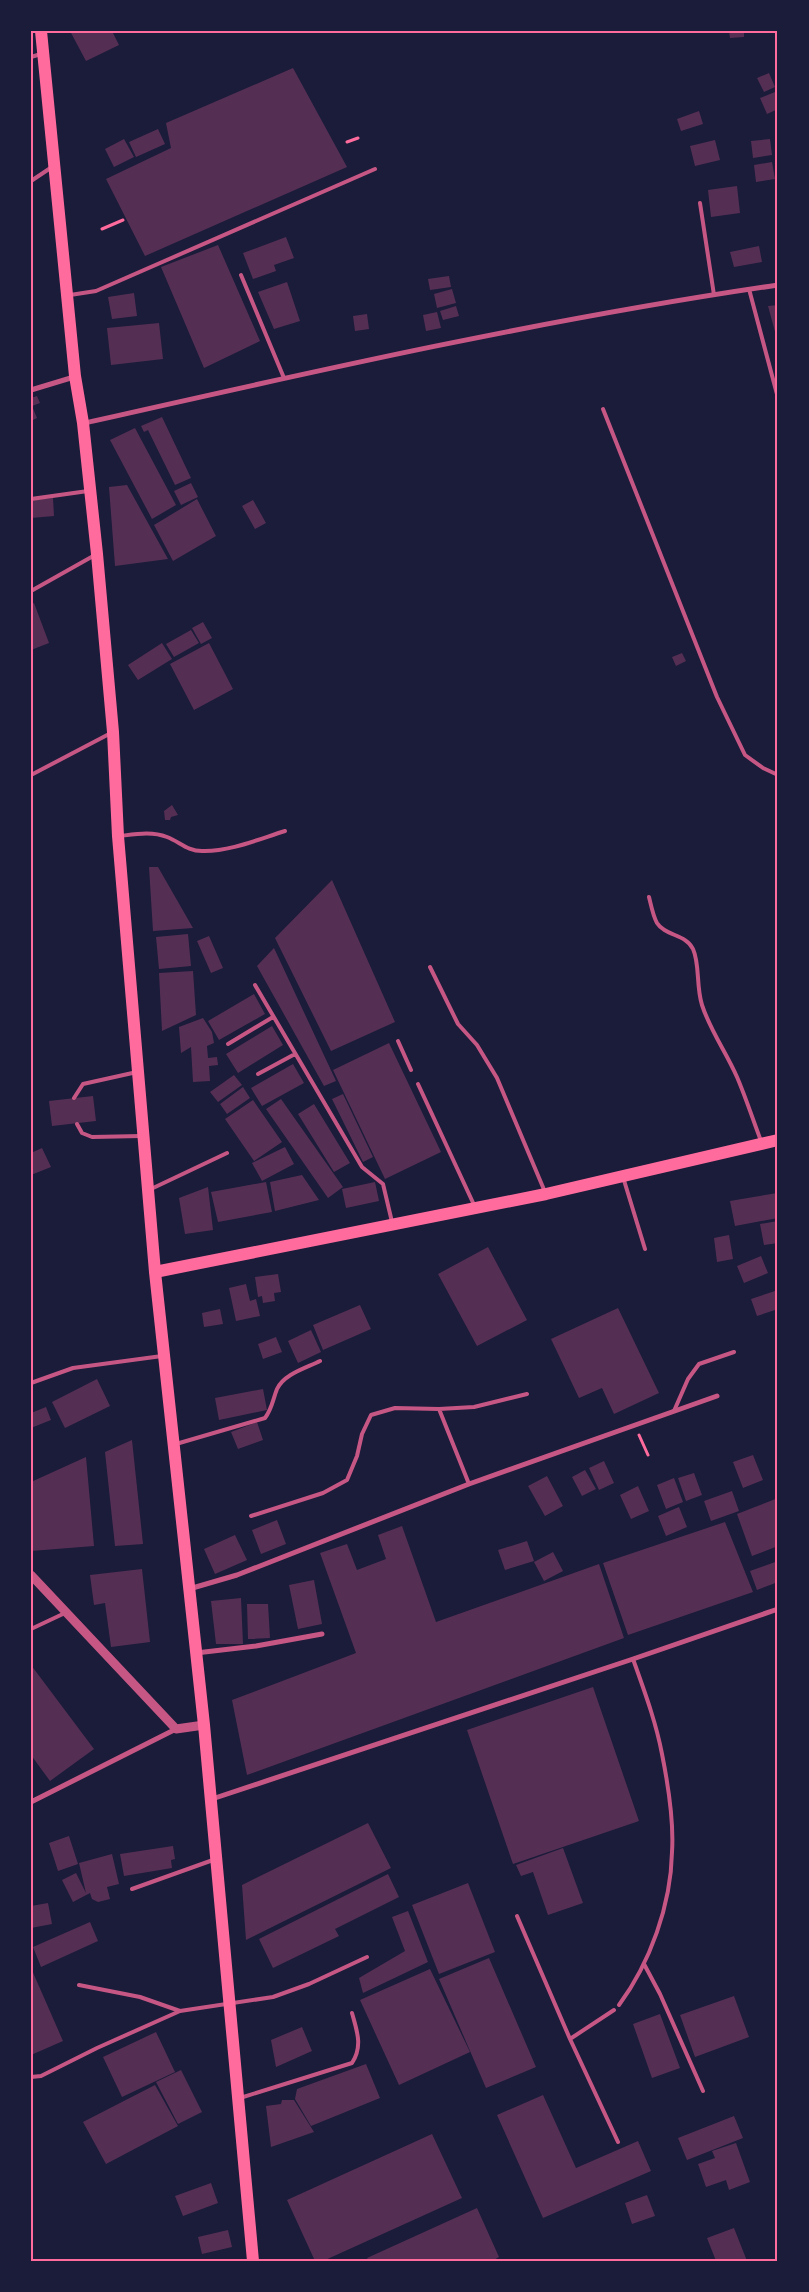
<svg xmlns="http://www.w3.org/2000/svg" width="809" height="2292" font-family="Ubuntu,sans-serif">
	<style>
		.building { fill: #542f53 }
		.lines { fill: none; stroke-linecap: round; stroke-linejoin: round }
		.path { stroke: #ff6b9d; stroke-width: 3 }
		.service { stroke: #c65784; stroke-width: 4 }
		.minor { stroke: #c65784; stroke-width: 5 }
		.tertiary { stroke: #c65784; stroke-width: 9 }
		.primary { stroke: #ff6b9d; stroke-width: 12 }
		.neatline { fill: none; stroke: #ff6b9d; stroke-width: 2 }
	</style>
	<rect width="100%" height="100%" fill="#1b1b3a"/>
	<path class="building" d="M70,31H112L119,45L86,61Z
		M729,31H744V37L730,38Z
		M293,68L347,167L145,256L106,179L171,148L166,123Z
		M769,73L775,87L764,92L757,78Z
		M775,92L778,99V109L767,114L760,98Z
		M699,111L703,124L681,131L677,119Z
		M158,129L165,144L136,157L129,142Z
		M124,139L134,157L114,167L105,149Z
		M770,139L772,155L753,158L751,141Z
		M715,140L720,160L695,166L690,146Z
		M772,162L775,179L756,182L754,165Z
		M737,186L740,213L711,217L708,190Z
		M286,237L294,258L274,265L276,271L253,279L243,253Z
		M218,245L260,341L204,368L161,267Z
		M759,246L762,262L734,267L730,252Z
		M449,276L451,287L430,290L428,279Z
		M287,282L300,321L274,329L258,292Z
		M452,289L456,303L437,308L434,294Z
		M134,293L137,316L112,319L108,297Z
		M778,305V339H777L768,306Z
		M456,306L459,316L443,320L440,311Z
		M437,312L441,328L426,331L423,315Z
		M367,314L369,329L355,331L353,316Z
		M159,323L163,359L111,365L107,328Z
		M37,396L40,403L32,406L37,418L31,421V398Z
		M162,417L191,478L175,485L148,430L144,432L141,426Z
		M135,428L176,505L152,519L110,440Z
		M191,483L198,497L181,505L174,491Z
		M127,485L168,559L115,566L109,487Z
		M53,498L54,516L31,518V500Z
		M197,499L216,536L173,561L154,525Z
		M253,500L266,523L255,529L242,506Z
		M34,603L49,643L31,650V604Z
		M203,622L212,638L201,644L192,628Z
		M191,630L199,643L174,657L166,644Z
		M162,643L172,659L138,680L128,665Z
		M209,643L233,689L194,710L170,664Z
		M682,653L686,661L676,666L672,657Z
		M172,805L178,815L171,817L170,820H165L164,811Z
		M149,867H158L193,928L153,931Z
		M332,880L395,1022L331,1051L275,938Z
		M188,934L191,966L159,969L156,937Z
		M209,936L223,968L211,973L197,941Z
		M274,948L336,1081L324,1086L257,966Z
		M193,971L196,1015L162,1031L159,973Z
		M254,994L265,1014L219,1040L208,1021Z
		M203,1018L212,1032L214,1043L207,1046L208,1058L217,1057L218,1065L209,1066L210,1081L193,1082L191,1047L181,1053L179,1027Z
		M272,1026L283,1045L238,1073L226,1054Z
		M389,1043L441,1152L385,1179L333,1070Z
		M293,1064L304,1083L262,1106L251,1088Z
		M234,1075L242,1085L218,1102L210,1092Z
		M243,1087L250,1098L227,1114L220,1104Z
		M343,1094L373,1157L363,1162L332,1099Z
		M93,1096L96,1121L52,1126L49,1101Z
		M281,1099L343,1187L328,1198L266,1109Z
		M253,1100L282,1142L254,1161L225,1119Z
		M314,1104L350,1163L334,1172L298,1114Z
		M285,1147L294,1164L262,1181L252,1163Z
		M42,1148L51,1167L31,1175V1153Z
		M302,1175L319,1200L275,1211L270,1182Z
		M266,1182L272,1212L218,1222L211,1192Z
		M375,1182L379,1201L346,1208L342,1189Z
		M208,1187L213,1230L185,1234L179,1198Z
		M777,1193L778,1218L735,1226L730,1201Z
		M778,1221V1243L764,1245L760,1224Z
		M729,1235L733,1259L717,1262L714,1238Z
		M488,1247L527,1320L477,1346L438,1274Z
		M761,1256L768,1273L744,1283L737,1266Z
		M278,1274L281,1292L274,1293L275,1301L263,1303L262,1296L258,1297L255,1277Z
		M246,1284L250,1301L256,1299L260,1316L236,1321L229,1288Z
		M778,1290V1309L757,1316L751,1299Z
		M360,1305L371,1329L323,1350L313,1325Z
		M618,1308L659,1393L614,1414L602,1388L579,1398L551,1339Z
		M220,1309L223,1324L204,1327L202,1313Z
		M311,1330L321,1352L298,1363L288,1341Z
		M276,1337L282,1352L263,1359L258,1344Z
		M97,1379L110,1406L65,1428L52,1402Z
		M263,1389L267,1410L219,1420L215,1398Z
		M46,1407L51,1420L31,1428V1413Z
		M257,1422L263,1440L238,1449L231,1432Z
		M132,1440L143,1544L115,1546L105,1452Z
		M753,1455L763,1480L743,1488L733,1462Z
		M86,1457L94,1546L31,1551V1482Z
		M604,1461L614,1483L599,1490L589,1468Z
		M585,1470L596,1489L582,1496L572,1477Z
		M694,1473L702,1495L686,1501L678,1478Z
		M547,1476L563,1506L545,1516L528,1486Z
		M674,1478L683,1502L666,1509L657,1485Z
		M638,1486L649,1511L631,1519L620,1495Z
		M732,1491L739,1511L711,1521L704,1501Z
		M778,1498V1546L752,1556L737,1514Z
		M679,1507L687,1527L666,1536L658,1516Z
		M277,1520L286,1544L261,1554L252,1530Z
		M725,1522L753,1592L628,1635L603,1563Z
		M402,1526L436,1622L599,1564L624,1638L247,1775L232,1700L356,1653L320,1553L347,1544L357,1570L386,1559L378,1535Z
		M235,1535L247,1560L215,1574L204,1549Z
		M527,1541L534,1561L505,1570L498,1550Z
		M553,1552L563,1571L544,1581L534,1562Z
		M778,1561V1582L757,1590L750,1571Z
		M142,1569L150,1642L111,1647L105,1603L94,1605L90,1575Z
		M314,1580L322,1624L298,1629L289,1585Z
		M241,1598L243,1644H216L211,1601Z
		M247,1604H268L270,1638L248,1639Z
		M31,1665L94,1749L50,1781L31,1755Z
		M593,1687L639,1821L513,1864L467,1730Z
		M368,1823L391,1868L246,1940L242,1885Z
		M69,1836L78,1864L58,1871L49,1843Z
		M173,1846L175,1859L171,1860L172,1868L124,1876L120,1854Z
		M563,1848L583,1903L548,1915L533,1872L521,1876L516,1865Z
		M112,1854L119,1884L107,1887L110,1899L98,1902L92,1899L90,1893L73,1902L62,1880L76,1873L86,1893L79,1863Z
		M388,1874L399,1897L335,1929L339,1936L273,1968L259,1939Z
		M468,1883L495,1952L439,1974L412,1905Z
		M48,1903L52,1924L31,1928V1906Z
		M408,1911L428,1962L363,1993L359,1978L405,1951L392,1917Z
		M90,1922L98,1941L41,1967L33,1947Z
		M489,1958L536,2067L486,2088L439,1979Z
		M31,1968L63,2041L31,2055Z
		M430,1969L470,2052L399,2085L360,2000Z
		M734,1996L749,2037L695,2057L680,2015Z
		M660,2014L680,2068L652,2078L633,2024Z
		M302,2027L312,2051L276,2067L271,2040Z
		M156,2032L175,2072L122,2097L103,2057Z
		M366,2064L380,2098L311,2126L295,2099L297,2089Z
		M181,2070L202,2112L178,2124L156,2082Z
		M155,2085L178,2126L106,2164L83,2122Z
		M543,2095L576,2168L638,2141L651,2171L543,2218L497,2115Z
		M282,2100H294L314,2132L271,2147L266,2106L281,2104Z
		M734,2116L743,2138L687,2160L678,2138Z
		M432,2134L462,2198L323,2261H315L287,2200Z
		M736,2143L750,2182L729,2190L726,2180L706,2187L698,2164L715,2158L712,2151Z
		M211,2183L218,2203L183,2216L175,2196Z
		M647,2195L655,2216L632,2224L625,2203Z
		M477,2208L499,2257L492,2261H369L367,2258Z
		M734,2228L747,2261H716L707,2238Z
		M228,2230L232,2247L202,2254L198,2237Z"/>
	<g class="lines">
		<path class="path" d="M347,142L358,138
			M102,229L123,220
			M639,1435L648,1455"/>
		<path class="service" d="M31,57L41,54
			M31,181L52,167
			M700,203L714,295
			M241,275L284,378
			M749,289L778,398
			M70,295L96,291L375,169
			M603,409L717,697L745,755L763,768L778,775
			M31,499L88,491
			M31,591L95,555
			M31,775L111,733
			M120,836C136,834 152,831 167,837C180,842 187,851 202,851C229,852 259,839 285,831
			M649,897C651,905 653,916 657,923C665,936 686,934 693,949C700,964 696,987 702,1005C710,1030 726,1052 737,1077C746,1098 753,1120 761,1141
			M430,967L458,1024L477,1045L497,1078L545,1192
			M255,985L362,1167L383,1184L392,1222
			M398,1041L411,1070
			M228,1044L273,1017
			M258,1074L295,1054
			M418,1084L475,1207
			M74,1098L83,1084L137,1072
			M77,1124L82,1133L92,1137L141,1136
			M623,1177L645,1249
			M151,1189L227,1153
			M31,1383L73,1368L162,1356
			M439,1409L474,1407L527,1394
			M674,1411L688,1379L699,1364L734,1352
			M176,1444L265,1418C272,1409 273,1399 277,1389C284,1374 306,1368 320,1361
			M251,1516L323,1493L347,1480L357,1456L362,1434L371,1415L395,1408L439,1409L469,1484
			M31,1629L65,1613
			M132,1889L213,1860
			M517,1916L570,2039L618,2142
			M644,1964L660,1994L703,2091
			M79,1985L140,1997L180,2011L273,1997L309,1984L367,1957
			M619,2005C650,1963 671,1905 672,1852C674,1822 668,1784 662,1754C656,1722 644,1690 633,1659
			M570,2039L614,2010
			M31,2077L41,2076L97,2048L180,2011
			M240,2098L352,2063C363,2046 357,2031 352,2013"/>
		<path class="minor" d="M31,390L74,377
			M85,423C315,371 544,319 778,285
			M189,1589L237,1575L469,1484L717,1396
			M196,1653L256,1646L322,1634
			M212,1799L633,1659L778,1609
			M31,1802L176,1729"/>
		<path class="tertiary" d="M31,1575L176,1729L204,1725"/>
		<path class="primary" d="M41,31L75,376L83,423L97,554L113,732L118,836L155,1272L204,1725L253,2261
			M155,1272L546,1194L778,1140"/>
	</g>
	<rect width="809" height="2292" fill="none" stroke="#1b1b3a" stroke-width="65"/>
	<rect x="32" y="32" width="744" height="2228" class="neatline"/>
</svg>
